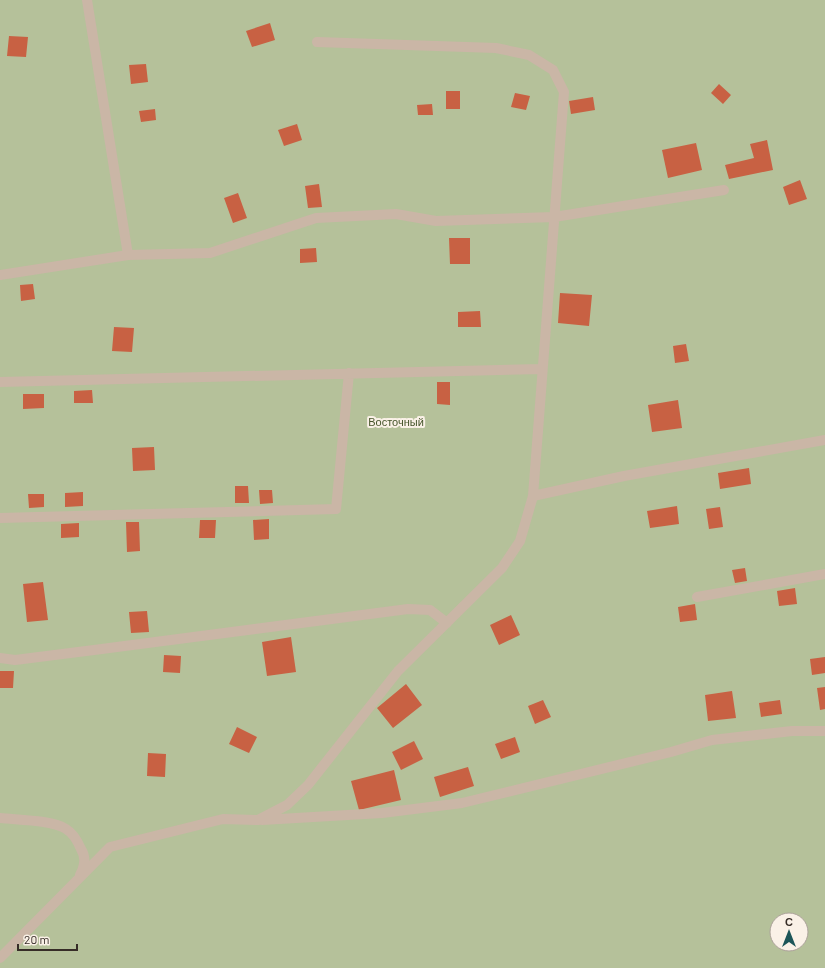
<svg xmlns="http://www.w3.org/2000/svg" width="825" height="968" font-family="Barlow,sans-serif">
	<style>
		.green { fill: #b5c19a; fill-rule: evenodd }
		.building { fill: #c86143 }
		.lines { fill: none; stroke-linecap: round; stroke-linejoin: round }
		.minor { stroke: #cab6a6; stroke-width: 10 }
		.labels { text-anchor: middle; stroke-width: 4; stroke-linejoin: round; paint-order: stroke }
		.park-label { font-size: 11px; fill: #46552b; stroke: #faf1e7 }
	</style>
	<rect width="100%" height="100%" fill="#f2e7db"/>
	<path class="green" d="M0,0H825V968H0ZM777,920H801V944H777Z"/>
	<path class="building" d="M270,23L275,40L252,47L246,31Z
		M9,36L28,37L26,57L7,56Z
		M146,64L148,82L131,84L129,65Z
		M719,84L731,95L723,104L711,93Z
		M446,91H460V109H446Z
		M515,93L530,96L526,110L511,107Z
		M593,97L595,110L571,114L569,101Z
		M432,104L433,115H418L417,105Z
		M155,109L156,120L141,122L139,111Z
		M297,124L302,140L284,146L278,130Z
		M767,140L773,170L729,179L725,165L754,158L750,144Z
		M696,143L702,170L668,178L662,150Z
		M800,180L807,199L789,205L783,187Z
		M319,184L322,207L308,208L305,186Z
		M238,193L247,218L233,223L224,198Z
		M449,238H470V264H450Z
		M316,248L317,262L300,263V249Z
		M33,284L35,299L21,301L20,285Z
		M560,293L592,295L589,326L558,323Z
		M480,311L481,327H458V312Z
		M114,327L134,328L132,352L112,351Z
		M686,344L689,361L675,363L673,346Z
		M437,382H450V405L437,404Z
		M92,390L93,403H74V391Z
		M23,394H44V408L23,409Z
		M678,400L682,428L652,432L648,405Z
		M154,447L155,470L133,471L132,448Z
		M749,468L751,484L720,489L718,473Z
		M235,486H248L249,503H235Z
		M259,490H272L273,503L260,504Z
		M83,492V506L65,507V493Z
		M28,494H44V507L29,508Z
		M677,506L679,524L650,528L647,511Z
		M720,507L723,527L709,529L706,509Z
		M269,519V539L254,540L253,520Z
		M200,520H216L215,538H199Z
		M126,522H139L140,551L127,552Z
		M79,523V537L61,538V524Z
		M745,568L747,581L735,583L732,570Z
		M43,582L48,620L27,622L23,584Z
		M795,588L797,604L779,606L777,591Z
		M695,604L697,620L680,622L678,607Z
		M147,611L149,632L131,633L129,612Z
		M511,615L520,635L499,645L490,625Z
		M291,637L296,672L267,676L262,642Z
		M164,655L181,656L180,673L163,672Z
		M825,657V673L812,675L810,659Z
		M0,671H14L13,688H0Z
		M406,684L422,705L393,728L377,708Z
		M825,687V709L820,710L817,688Z
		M732,691L736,718L708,721L705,695Z
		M543,700L551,717L535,724L528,706Z
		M780,700L782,714L761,717L759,703Z
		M237,727L257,737L249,753L229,744Z
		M515,737L520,752L501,759L495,744Z
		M414,741L423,759L401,770L392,752Z
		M148,753L166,754L165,777L147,776Z
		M468,767L474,786L440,797L434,777Z
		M394,770L401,800L359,810L351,781Z"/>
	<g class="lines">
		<path class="minor" d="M87,0L128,255
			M0,275L128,255L210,253L316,218L396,214L436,221L554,217L724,190
			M0,382L542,369
			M533,496L624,476L825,440
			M0,518L336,509L349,373
			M697,597L825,574
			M0,658L15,660L94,650L408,609L430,610L447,623
			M0,818C17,820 53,820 66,829C73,833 78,842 81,849C86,857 85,866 80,875
			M262,820L382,813L462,803L671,752L712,740L792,731H825
			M0,958L110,847L223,819L258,820L287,805L308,785L398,671L502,568L520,541L533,496L564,92L553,70L529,55L496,48L317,42"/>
	</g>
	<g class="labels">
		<g class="park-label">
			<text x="396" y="426">Восточный</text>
		</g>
	</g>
	<g transform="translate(789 932)"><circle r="19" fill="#faf1e7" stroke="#aca29a"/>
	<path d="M0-3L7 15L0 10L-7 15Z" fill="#1c5558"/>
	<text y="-6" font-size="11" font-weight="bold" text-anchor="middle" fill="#362c27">С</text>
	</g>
	<path d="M18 944v6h59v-6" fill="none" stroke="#362c27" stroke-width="2"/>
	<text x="24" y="944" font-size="12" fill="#362c27" stroke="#faf1e7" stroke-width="3" paint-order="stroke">20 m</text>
</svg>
